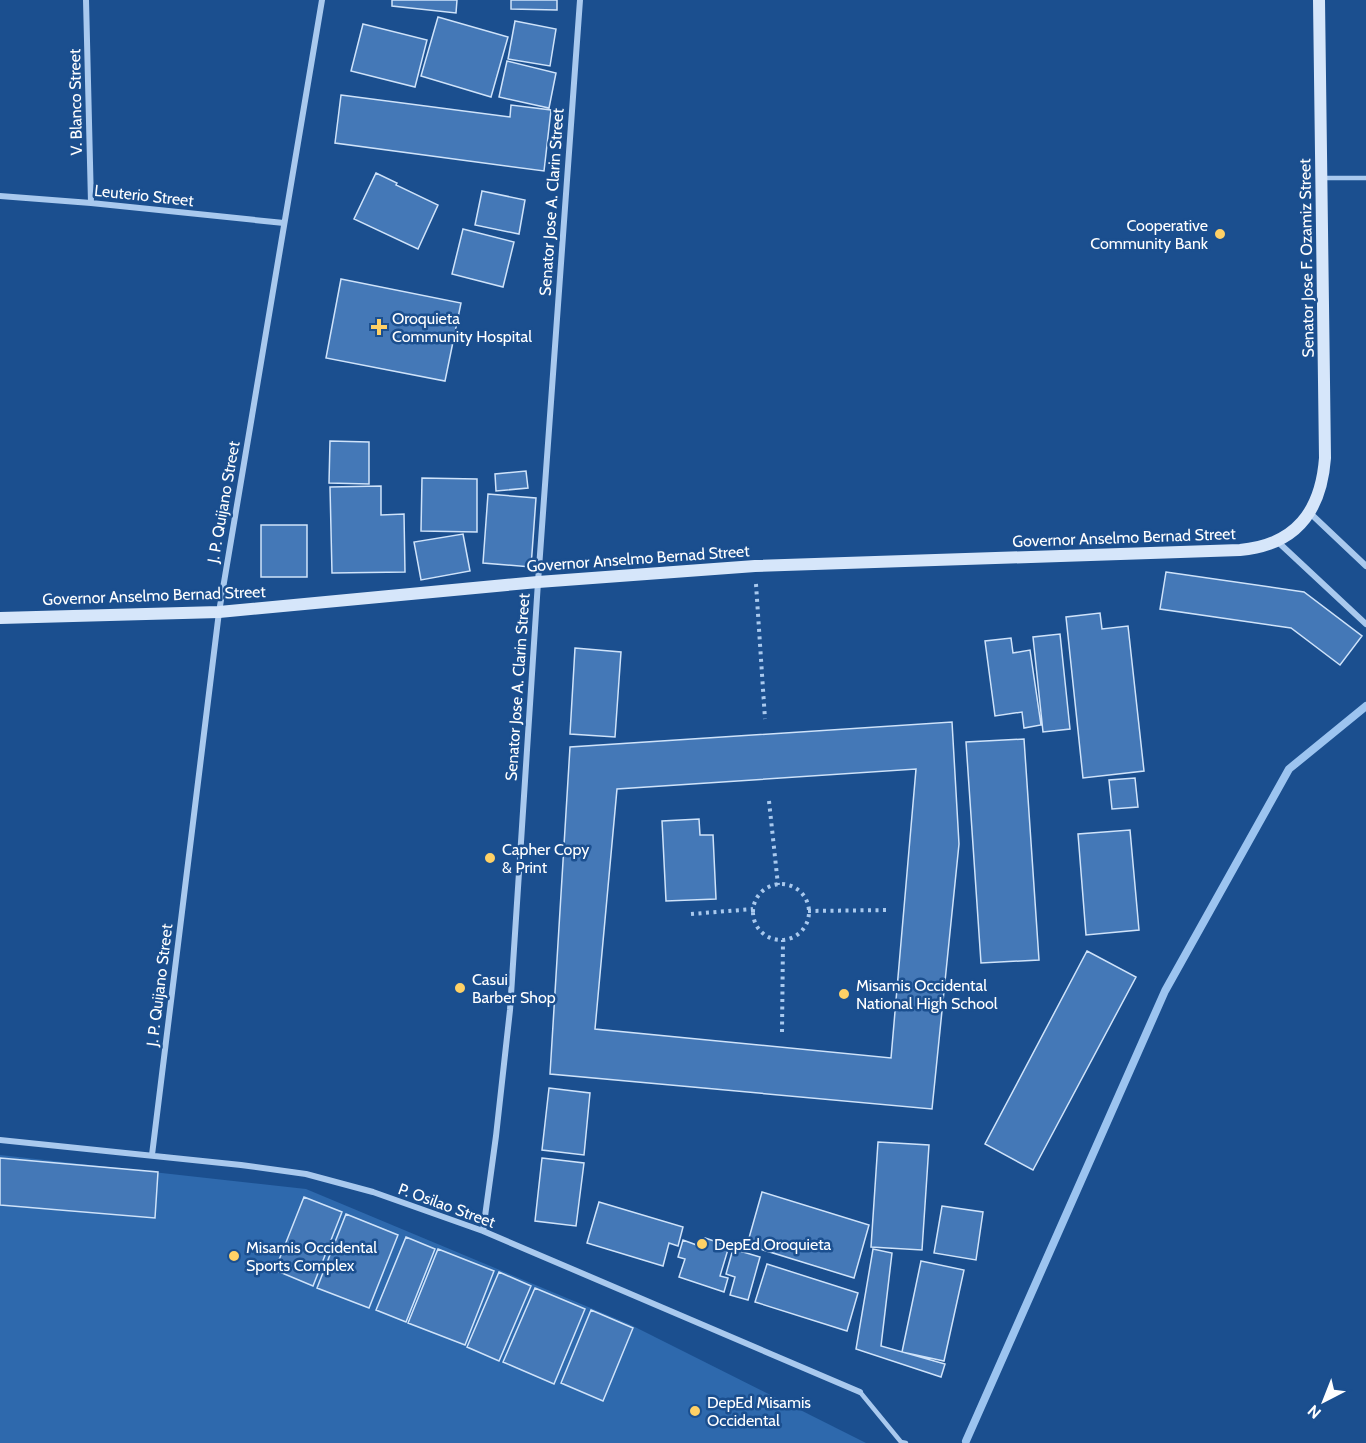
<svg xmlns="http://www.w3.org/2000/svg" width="1366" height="1443" font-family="Cabin,sans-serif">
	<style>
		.green { fill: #2e69ad }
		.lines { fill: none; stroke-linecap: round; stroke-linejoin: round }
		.stream { stroke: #9cc4f0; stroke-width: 8 }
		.building { fill: #4478b7; stroke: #cfe3fa; stroke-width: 1.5; fill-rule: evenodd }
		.path { stroke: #a9c9ee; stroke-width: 4; stroke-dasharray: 3 4.5; stroke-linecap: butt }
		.lane { stroke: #a9c9ee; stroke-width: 4.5 }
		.street { stroke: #a9c9ee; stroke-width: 6 }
		.secondary { stroke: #d6e6fa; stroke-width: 12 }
		.poi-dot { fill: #ffd166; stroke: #1b4f8f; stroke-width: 2 }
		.labels { text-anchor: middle; stroke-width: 5; stroke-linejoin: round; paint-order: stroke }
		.street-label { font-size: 16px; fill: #fff; stroke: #1b4f8f }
		.poi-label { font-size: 16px; fill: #fff; stroke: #1b4f8f; text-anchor: start }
	</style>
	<rect width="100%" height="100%" fill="#1b4f8f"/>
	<path class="green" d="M0,1155L306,1189L629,1324L866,1443H0Z"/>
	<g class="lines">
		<path class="stream" d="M966,1441L1165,991L1289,769L1366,706"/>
	</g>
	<path class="building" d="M392,0H457L456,13L392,6Z
		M511,0H557V10L511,9Z
		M438,17L508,37L491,97L421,76Z
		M515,21L556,29L550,66L508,59Z
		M363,24L427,40L415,87L351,71Z
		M507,61L556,73L549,108L499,97Z
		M341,95L510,117L511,105L551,110L544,171L335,143Z
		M376,173L397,183L396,185L438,205L418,249L354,219Z
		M482,191L525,200L519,234L475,225Z
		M463,229L514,242L503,287L452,274Z
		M341,279L461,303L445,381L326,358Z
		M330,441L369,442V484L329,483Z
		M526,471L528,488L496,491L495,474Z
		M422,478L477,479V532L421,531Z
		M381,486V515L404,514L405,572L332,573L330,487Z
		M488,494L536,498L531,567L483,563Z
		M261,525H307V577H261Z
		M463,534L470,571L421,580L414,542Z
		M1166,572L1304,592L1362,636L1340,665L1291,628L1160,609Z
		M1100,613L1102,629L1128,626L1144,771L1083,778L1066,617Z
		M1060,634L1070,729L1043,732L1033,637Z
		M1011,638L1013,653L1030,650L1041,725L1024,728L1022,712L995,716L985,641Z
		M575,648L621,652L615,737L570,734Z
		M952,722L959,844L932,1109L550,1074L570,747ZM916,769L891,1058L595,1029L617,789Z
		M1024,739L1039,960L981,963L966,742Z
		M1135,778L1138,807L1112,809L1109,780Z
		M699,819L700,835H713L716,899L666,901L662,821Z
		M1130,830L1139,930L1086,935L1078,834Z
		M1087,951L1136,977L1033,1170L985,1144Z
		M549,1088L590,1093L584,1155L542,1150Z
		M878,1142L929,1145L922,1250L871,1247Z
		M0,1158L158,1172L155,1218L0,1205Z
		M542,1158L584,1163L576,1226L535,1221Z
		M762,1192L869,1225L854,1278L747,1245Z
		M304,1197L342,1212L313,1286L275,1270Z
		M599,1202L683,1227L678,1246L669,1243L663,1266L587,1243Z
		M942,1206L983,1212L976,1260L934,1253Z
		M346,1214L398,1235L369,1308L317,1288Z
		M406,1237L435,1249L406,1322L376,1310Z
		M705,1238L729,1246L720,1276L728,1278L724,1292L679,1277L685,1259L678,1257L683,1240L702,1247Z
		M438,1249L494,1271L465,1345L408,1323Z
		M733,1249L760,1257L748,1300L730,1295L735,1277L726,1274Z
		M873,1249L892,1253L881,1346L945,1364L941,1377L856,1349Z
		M921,1261L964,1270L944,1361L902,1352Z
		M767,1264L858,1293L847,1331L755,1302Z
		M499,1272L531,1286L499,1361L467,1347Z
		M535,1288L585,1309L554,1384L503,1362Z
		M591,1310L633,1328L603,1401L561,1383Z"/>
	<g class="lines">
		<path class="path" d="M756,584L765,719
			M769,801L778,885
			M753 912a28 28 0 1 1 56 0a28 28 0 1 1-56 0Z
			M808,911L889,910
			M691,914L753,909
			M782,1032L783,940"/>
		<path class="lane" d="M1324,178H1366
			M860,1392L901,1442L906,1443"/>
		<path class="street" d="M86,0L91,203
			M0,196L91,203L284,223
			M1310,513L1366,566
			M1278,542L1366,624
			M0,1140L241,1165L306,1174L373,1192L483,1231L860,1392
			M152,1155L219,612L322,0
			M483,1231L496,1136L510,1010L538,582L580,0"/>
		<path class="secondary" d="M0,618L219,612L538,582L755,566L1240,550C1296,545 1321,511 1325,458L1319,0"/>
	</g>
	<g class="poi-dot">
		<circle cx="1220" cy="234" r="6"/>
		<path d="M376 318h6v6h6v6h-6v6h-6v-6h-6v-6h6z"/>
		<circle cx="490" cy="858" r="6"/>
		<circle cx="460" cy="988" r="6"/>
		<circle cx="844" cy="994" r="6"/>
		<circle cx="702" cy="1244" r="6"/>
		<circle cx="234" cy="1256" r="6"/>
		<circle cx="695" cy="1411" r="6"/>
	</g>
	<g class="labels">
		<g class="street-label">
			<text transform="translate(75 102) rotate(-91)" y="6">V. Blanco Street</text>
			<text transform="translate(144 195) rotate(6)" y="6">Leuterio Street</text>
			<text transform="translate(551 202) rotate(-86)" y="6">Senator Jose A. Clarin Street</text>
			<text transform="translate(1306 258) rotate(-91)" y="6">Senator Jose F. Ozamiz Street</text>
			<text transform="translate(223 502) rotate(-80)" y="6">J. P. Quijano Street</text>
			<text transform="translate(1124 537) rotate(-2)" y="6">Governor Anselmo Bernad Street</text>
			<text transform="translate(638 558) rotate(-4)" y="6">Governor Anselmo Bernad Street</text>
			<text transform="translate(154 595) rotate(-2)" y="6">Governor Anselmo Bernad Street</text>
			<text transform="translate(517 687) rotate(-86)" y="6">Senator Jose A. Clarin Street</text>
			<text transform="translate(159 985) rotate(-83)" y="6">J. P. Quijano Street</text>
			<text transform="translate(447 1205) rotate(20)" y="6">P. Osilao Street</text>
		</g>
		<g class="poi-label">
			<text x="1208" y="231" text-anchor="end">Cooperative<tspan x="1208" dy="18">Community Bank</tspan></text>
			<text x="392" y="324">Oroquieta<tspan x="392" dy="18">Community Hospital</tspan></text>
			<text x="502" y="855">Capher Copy<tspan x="502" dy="18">&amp; Print</tspan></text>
			<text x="472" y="985">Casui<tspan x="472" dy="18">Barber Shop</tspan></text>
			<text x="856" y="991">Misamis Occidental<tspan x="856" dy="18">National High School</tspan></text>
			<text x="714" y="1250">DepEd Oroquieta</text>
			<text x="246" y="1253">Misamis Occidental<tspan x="246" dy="18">Sports Complex</tspan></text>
			<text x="707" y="1408">DepEd Misamis<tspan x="707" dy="18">Occidental</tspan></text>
		</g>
	</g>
	<g transform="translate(1324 1401) rotate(222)" stroke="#1b4f8f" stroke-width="4.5" paint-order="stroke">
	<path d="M0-4.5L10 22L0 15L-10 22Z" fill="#ffffff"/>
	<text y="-9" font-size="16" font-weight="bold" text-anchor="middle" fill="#ffffff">N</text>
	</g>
</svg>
